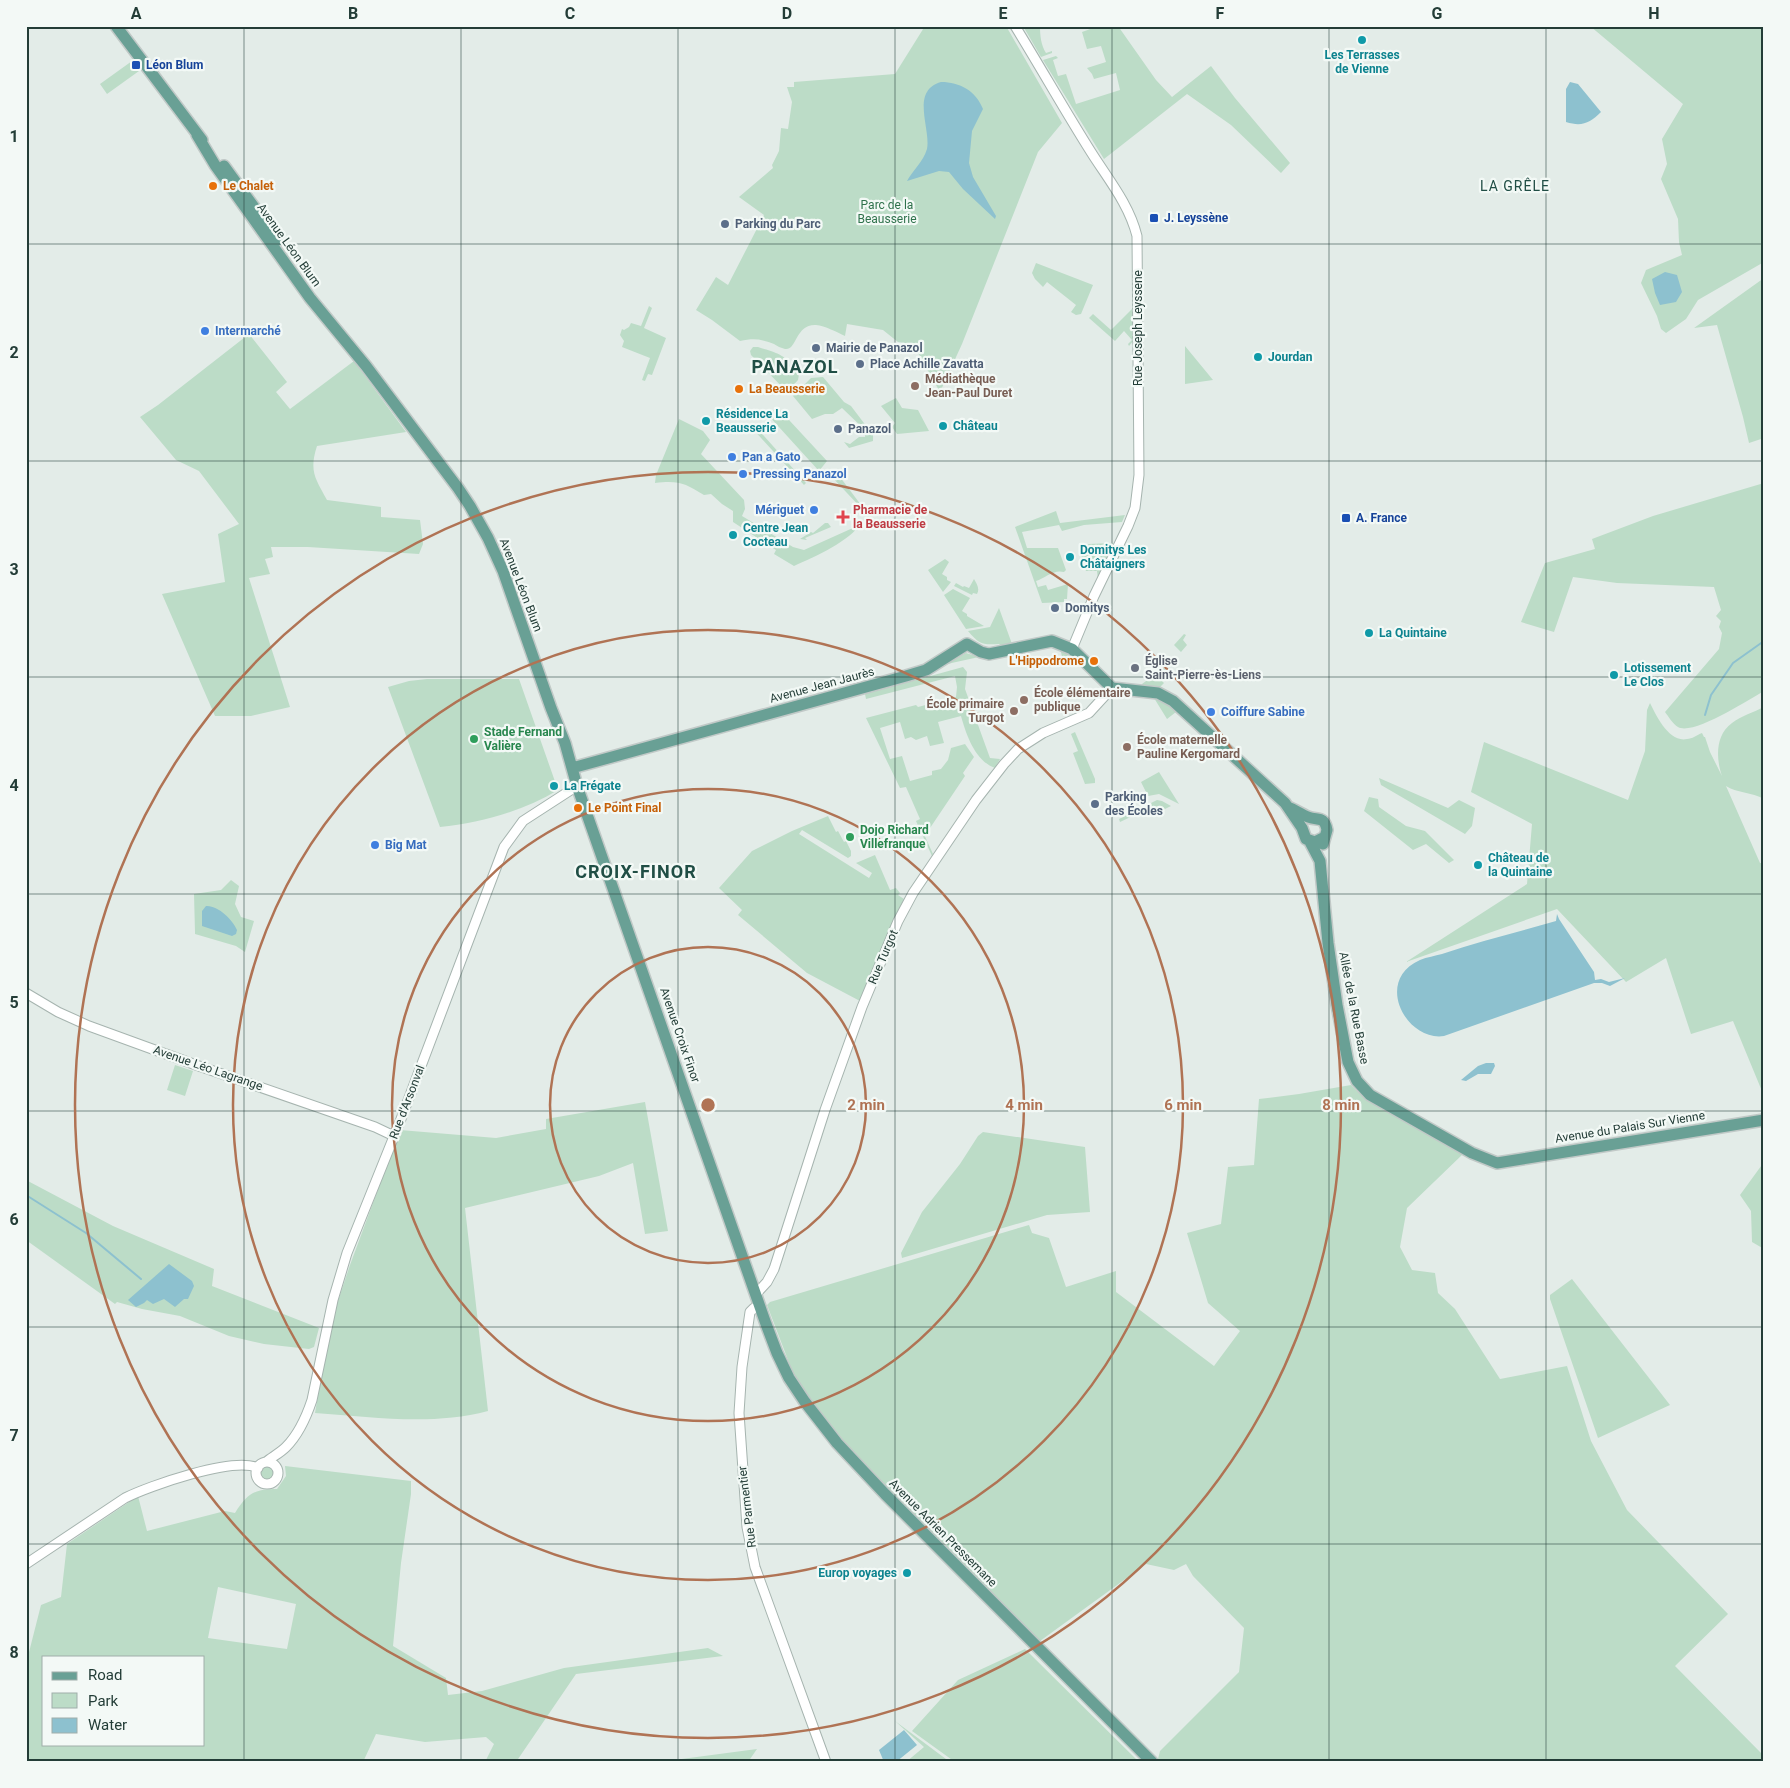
<svg xmlns="http://www.w3.org/2000/svg" width="1790" height="1788" font-family="Roboto,sans-serif">
	<style>
		.green { fill: #bcdcc7; fill-rule: evenodd }
		.water { fill: #8dc1cf }
		.lines { fill: none; stroke-linecap: round; stroke-linejoin: round }
		.stream { stroke: #8dc1cf; stroke-width: 2 }
		.minor-casing { stroke: #a6b4af; stroke-width: 11 }
		.major-casing { stroke: #c1c9c7; stroke-width: 14 }
		.minor { stroke: #fff; stroke-width: 9 }
		.major { stroke: #69a095; stroke-width: 11 }
		.grid { fill: none; stroke: #233d37; stroke-width: 1; stroke-opacity: 0.55 }
		.ring { fill: none; stroke: #b07354; stroke-width: 2.5 }
		.culture-dot { fill: #0f9aa8; stroke: #f3f9f6; stroke-width: 2 }
		.transit-dot { fill: #1a4fb4; stroke: #f3f9f6; stroke-width: 2 }
		.food-dot { fill: #e8710a; stroke: #f3f9f6; stroke-width: 2 }
		.service-dot { fill: #5c6f8a; stroke: #f3f9f6; stroke-width: 2 }
		.shop-dot { fill: #3f7fe0; stroke: #f3f9f6; stroke-width: 2 }
		.education-dot { fill: #8d6e63; stroke: #f3f9f6; stroke-width: 2 }
		.health-dot { fill: #e0444e; stroke: #f3f9f6; stroke-width: 2 }
		.worship-dot { fill: #6b7280; stroke: #f3f9f6; stroke-width: 2 }
		.leisure-dot { fill: #2e9e5b; stroke: #f3f9f6; stroke-width: 2 }
		.labels { text-anchor: middle; stroke-width: 4.5; stroke-linejoin: round; paint-order: stroke }
		.culture-label { font-size: 12px; font-weight: bold; fill: #0d838f; stroke: #f3f9f6; text-anchor: start }
		.transit-label { font-size: 12px; font-weight: bold; fill: #164399; stroke: #f3f9f6; text-anchor: start }
		.food-label { font-size: 12px; font-weight: bold; fill: #c56008; stroke: #f3f9f6; text-anchor: start }
		.park-label { font-size: 12px; fill: #2f724c; stroke: #f3f9f6 }
		.service-label { font-size: 12px; font-weight: bold; fill: #4e5e75; stroke: #f3f9f6; text-anchor: start }
		.street-label { font-size: 12px; fill: #233d37; stroke: #f3f9f6 }
		.shop-label { font-size: 12px; font-weight: bold; fill: #366cbe; stroke: #f3f9f6; text-anchor: start }
		.education-label { font-size: 12px; font-weight: bold; fill: #785e54; stroke: #f3f9f6; text-anchor: start }
		.health-label { font-size: 12px; font-weight: bold; fill: #be3a42; stroke: #f3f9f6; text-anchor: start }
		.worship-label { font-size: 12px; font-weight: bold; fill: #5b616d; stroke: #f3f9f6; text-anchor: start }
		.leisure-label { font-size: 12px; font-weight: bold; fill: #27864d; stroke: #f3f9f6; text-anchor: start }
		.neighbourhood-label { font-size: 14px; letter-spacing: 1px; fill: #204e45; stroke: #f3f9f6 }
		.district-label { font-size: 18px; font-weight: bold; letter-spacing: 1px; fill: #204e45; stroke: #f3f9f6 }
		.centre { fill: #b07354; stroke: #f3f9f6; stroke-width: 2.5 }
		.ring-label { font-size: 15px; text-anchor: middle; font-weight: bold; fill: #b07354; stroke: #f3f9f6; stroke-width: 4.5; stroke-linejoin: round; paint-order: stroke }
		.neatline { fill: none; stroke: #233d37; stroke-width: 2 }
		.grid-label { font-size: 16px; text-anchor: middle; font-weight: bold; fill: #233d37 }
	</style>
	<rect width="100%" height="100%" fill="#e3ece8"/>
	<path class="green" d="M925,26H1006L1062,123L1038,152L962,344L940,392L913,344L898,342L883,330L847,324L845,336C837,332 825,326 816,325C795,324 797,351 785,349C781,348 777,346 774,344C761,339 754,338 740,341L712,320L696,310L716,277L728,285L764,215L739,197L773,168L772,165L779,151L781,128L788,129L792,102L787,87H794V82L895,74Z
		M1023,26H1040C1040,36 1041,45 1046,53L1052,51V53L1041,57Z
		M1103,26H1118L1156,80L1172,97L1211,66L1235,98L1290,163L1281,173L1231,125L1187,94L1104,159L1043,60L1056,56L1058,58L1053,60L1058,76L1066,74L1076,104L1120,90L1116,73L1094,79L1092,74L1087,68L1106,62L1101,46L1087,49L1082,32L1096,27L1098,29Z
		M1590,26H1764V262L1698,300L1686,319L1666,333L1661,329L1657,316L1641,283L1646,270L1682,255L1679,242L1678,219L1661,179L1667,164L1662,139L1683,104Z
		M132,61L139,71L107,94L100,84Z
		M1036,263L1093,285L1081,314L1076,315L1071,312L1076,305L1047,282L1043,287L1035,279L1032,273Z
		M1764,278V438L1749,443L1743,417L1717,325L1694,328Z
		M649,306L652,308L644,328L666,338L652,375L648,374L645,381L642,380L650,358L622,347L624,341L620,335L622,329L624,330L629,327L631,323L641,326Z
		M1133,308L1134,340L1129,346L1128,344L1132,340L1124,331L1115,341L1089,318L1093,314L1111,330Z
		M249,334L287,382L276,392L290,409L354,361L406,432L317,446C309,471 315,478 327,500L381,507V517L420,520L423,544L419,554L308,547H271L273,557L265,559L270,574L249,578L290,707L251,716H215L162,594L225,582L218,534L239,524L199,471L176,460L140,417L158,405Z
		M1185,346L1213,380L1185,384Z
		M753,347H758C769,351 788,354 790,367L799,374L798,380L787,392L751,355L750,351Z
		M823,377L844,402L851,406L873,435V441L849,448L844,442L850,444L859,437H865L866,431L842,408L833,414H825L812,419L793,396L811,378Z
		M896,398L902,408L918,410L929,431L897,434L892,427L895,423L881,406Z
		M777,407L827,461L819,471L768,415Z
		M679,419L703,431L710,440L701,454L744,500L745,509L742,516L793,547L804,550L855,527L862,522C849,542 816,556 794,566L774,554L776,550L733,522V511L722,504L711,494L704,495C685,483 678,480 655,483L656,475Z
		M755,426L806,483L804,485L752,428Z
		M834,473H837L864,509L863,510L831,476Z
		M1764,483V691C1748,700 1693,736 1678,727C1673,724 1668,716 1665,712L1719,649L1722,633L1719,627L1721,621L1716,616L1721,610L1714,587L1617,583L1573,577L1554,632L1521,622L1545,563L1595,549L1592,539L1653,516Z
		M1056,511L1060,523L1125,515L1122,522L1084,525L1062,531L1059,525L1022,532L1027,548H1058L1066,570L1064,572C1054,569 1045,578 1036,581L1038,587L1046,585L1048,590L1068,584L1067,599H1064V602L1042,603L1015,527Z
		M825,523H828L831,527L805,538L807,540L800,539L811,532L813,533Z
		M1113,543V545L1098,580L1097,571H1086L1079,548L1089,544Z
		M945,559L949,562L942,574L947,577V580L951,582L943,592L928,570Z
		M974,579C977,584 980,589 977,594L973,593L972,595L954,586L956,583L963,587L964,586L969,588Z
		M953,589L970,598L962,611L967,614V616L984,626L966,629L944,595Z
		M999,608L1012,644L1002,646L999,644C982,645 979,644 968,631L990,627Z
		M1184,634L1186,635L1183,640L1187,645L1181,652L1174,645Z
		M1060,648L1074,657V661L1064,665Z
		M966,653L979,657L947,664Z
		M963,667L967,672L965,689L990,758L1000,759L995,768C975,761 966,734 961,716L938,722L944,743L930,746L927,736L916,740L911,737L905,739L900,722L880,728L890,759L902,756L910,781L932,775V771L941,769L948,760L951,748L965,744L974,757L963,773L965,776L928,831L925,829L923,832L933,854L932,856L916,821L920,819L906,787L900,788L866,718L916,705L918,707L956,697L957,687L955,676L866,699L865,694Z
		M1164,668L1166,671L1159,678L1164,683L1159,688L1142,686V684Z
		M427,679H519L558,790C523,811 481,823 440,827L388,687L409,681Z
		M1154,698C1163,699 1170,706 1176,712L1167,719Z
		M1650,703C1656,715 1669,743 1687,739C1692,739 1697,735 1702,733L1704,737H1705L1710,752L1722,776C1716,759 1715,735 1732,723C1741,716 1754,712 1764,707V799C1752,792 1736,793 1726,786L1760,863H1764V1096L1733,1021L1691,1034L1666,958L1626,982L1557,909L1406,962L1527,884L1532,824L1471,792L1484,742L1628,800L1645,751L1647,710Z
		M1075,732L1095,779V783L1085,784L1073,753L1078,751L1071,734Z
		M1159,772L1179,804L1159,794L1148,796L1141,782Z
		M1379,778L1448,808L1459,800L1475,808L1472,826L1465,834L1381,785Z
		M1369,797L1378,799L1379,807L1406,826L1425,831L1454,860L1449,863L1426,844L1413,850L1364,811Z
		M1157,800L1162,801L1171,806L1155,814L1152,810L1145,813L1142,817L1139,813L1120,822L1119,819Z
		M828,816L836,832L838,831L844,842L846,841L851,851V856L848,858L802,830L799,834L869,878L872,873L856,863L875,855L890,890L896,888L900,893L898,895L904,899L893,921L860,1001L807,973L738,915L742,910L719,888L752,851L792,831Z
		M231,880L239,886L235,904L241,917L254,921L245,952L236,946L195,934V932L194,894L221,890Z
		M175,1065L193,1071L185,1096L167,1090Z
		M1351,1085L1365,1099L1463,1154L1407,1208L1400,1247L1412,1270L1435,1273L1438,1293L1455,1309L1500,1379L1567,1366L1591,1441L1627,1510L1728,1614L1675,1666L1761,1753L1764,1756V1762H1160L1158,1759L1160,1751L1239,1672L1244,1628L1193,1576L1186,1564L1174,1570L1146,1564L1040,1641L876,1480L810,1400L796,1381L767,1305L770,1302L1029,1225L1032,1233L1049,1238L1066,1287L1116,1271V1292L1214,1366L1240,1331L1208,1303L1187,1233L1221,1224L1228,1167L1254,1165L1259,1099L1299,1094Z
		M645,1102L668,1231L645,1234L633,1163L599,1176L465,1208L488,1411C431,1426 374,1417 315,1413L330,1325L350,1265L400,1130L496,1138L546,1129V1119Z
		M983,1132L1085,1147L1090,1212L1047,1215L902,1258L901,1253L922,1212L960,1164L978,1136Z
		M1764,1162V1249L1752,1242L1751,1211L1740,1195Z
		M26,1180L113,1226L214,1269L212,1286L319,1328L314,1347L309,1349L264,1344L229,1336L180,1316L142,1309L117,1302L115,1304L26,1240Z
		M1572,1279L1670,1405L1598,1438L1550,1299V1295Z
		M260 1473a7 7 0 1 1 14 0a7 7 0 1 1-14 0Z
		M285,1466L411,1481V1494L401,1563L393,1646L446,1678L448,1695L482,1691L564,1668L708,1648L723,1656L576,1674L516,1762H485L494,1744L486,1737L425,1742L376,1734L363,1762H26V1664L41,1605L61,1597L67,1544L138,1496L147,1531L225,1511L235,1513C247,1494 254,1489 277,1489L286,1476ZM218,1587L296,1604L287,1649L208,1638ZM44,1657H204V1744H44Z
		M1025,1649L1139,1762H955L912,1731L958,1680Z
		M895,1721L950,1762H906L924,1747Z
		M757,1749L748,1762H659Z"/>
	<path class="water" d="M941,82C960,82 976,91 983,109L972,131L969,163L973,177L996,216L995,219L963,189L949,172L939,171L907,181C913,170 923,162 927,149C931,128 910,91 941,82Z
		M1570,82L1578,84L1601,112C1590,123 1582,127 1566,122V89Z
		M1665,272L1677,275L1682,292L1676,302L1660,305L1655,293L1652,279Z
		M206,906C218,905 233,920 237,930L236,934L232,936L202,926V911Z
		M1557,914L1559,919L1594,972L1595,980L1601,979L1609,982L1625,978L1610,986L1602,983H1594L1444,1036C1407,1042 1373,981 1420,960C1427,957 1435,956 1442,954C1480,941 1518,932 1556,921Z
		M1486,1063H1494L1495,1066L1491,1074H1478L1466,1081L1461,1080L1478,1066Z
		M169,1264L192,1281L194,1286L188,1299H184L175,1307L164,1299L153,1304L147,1300L144,1303L136,1307L128,1300Z
		M904,1730L917,1745L896,1762H884L879,1750Z"/>
	<g class="lines">
		<path class="stream" d="M1705,715L1711,695L1733,663L1764,641
			M26,1195L86,1233L141,1279"/>
		<g class="minor-casing">
			<path id="minor" d="M1015,26C1041,68 1065,111 1091,152C1108,179 1129,204 1137,236L1139,475L1135,508L1128,526L1094,596L1072,649
				M26,993L58,1012L89,1026L196,1065L375,1127L394,1136
				M756,1294L767,1282L774,1269L825,1110L862,1007L898,921L913,893L976,800L1004,764L1018,749L1043,733L1089,713L1112,688
				M759,1305L754,1308L750,1312L742,1367L739,1413L747,1527L755,1567L826,1762
				M266,1462C272,1457 280,1453 286,1447C299,1434 306,1418 312,1400L333,1300L347,1253L401,1119L504,847L523,821L577,786
				M256 1473a11 11 0 1 1 22 0a11 11 0 1 1-22 0Z
				M26,1564L125,1498C149,1486 234,1456 258,1468"/>
		</g>
		<g class="major-casing">
			<path id="major" d="M116,26L202,140
				M197,135L215,165L310,298L366,366L458,488L470,506L488,538L503,571L551,708L565,743L577,786L766,1324L777,1353L789,1378L805,1402L837,1443L885,1494L1152,1762
				M224,166L278,240
				M572,768L906,676L926,670L967,644L981,652L989,654L1052,641L1072,649L1112,688L1158,693L1173,701L1285,803L1302,828L1306,839L1315,842L1323,838
				M1288,807C1295,810 1301,814 1308,817C1317,821 1324,815 1327,830L1323,844
				M1310,842L1320,861L1328,943L1337,1005L1348,1062L1357,1081L1370,1095L1472,1153L1497,1163L1764,1120"/>
		</g>
		<use href="#minor" class="minor"/>
		<use href="#major" class="major"/>
	</g>
	<path class="grid" d="M244,26V1762M461,26V1762M678,26V1762M895,26V1762M1112,26V1762M1329,26V1762M1546,26V1762M26,244H1764M26,461H1764M26,677H1764M26,894H1764M26,1111H1764M26,1327H1764M26,1544H1764"/>
	<g class="ring">
		<circle cx="708" cy="1105" r="158"/>
		<circle cx="708" cy="1105" r="316"/>
		<circle cx="708" cy="1105" r="475"/>
		<circle cx="708" cy="1105" r="633"/>
	</g>
	<g class="culture-dot">
		<circle cx="1362" cy="40" r="5"/>
		<circle cx="1258" cy="357" r="5"/>
		<circle cx="706" cy="421" r="5"/>
		<circle cx="943" cy="426" r="5"/>
		<circle cx="733" cy="535" r="5"/>
		<circle cx="1070" cy="557" r="5"/>
		<circle cx="1369" cy="633" r="5"/>
		<circle cx="1614" cy="675" r="5"/>
		<circle cx="554" cy="786" r="5"/>
		<circle cx="1478" cy="865" r="5"/>
		<circle cx="907" cy="1573" r="5"/>
	</g>
	<g class="transit-dot">
		<rect x="131" y="60" width="10" height="10" rx="2.5"/>
		<rect x="1149" y="213" width="10" height="10" rx="2.5"/>
		<rect x="1341" y="513" width="10" height="10" rx="2.5"/>
	</g>
	<g class="food-dot">
		<circle cx="213" cy="186" r="5"/>
		<circle cx="739" cy="389" r="5"/>
		<circle cx="1094" cy="661" r="5"/>
		<circle cx="578" cy="808" r="5"/>
	</g>
	<g class="service-dot">
		<circle cx="725" cy="224" r="5"/>
		<circle cx="816" cy="348" r="5"/>
		<circle cx="860" cy="364" r="5"/>
		<circle cx="838" cy="429" r="5"/>
		<circle cx="1055" cy="608" r="5"/>
		<circle cx="1095" cy="804" r="5"/>
	</g>
	<g class="shop-dot">
		<circle cx="205" cy="331" r="5"/>
		<circle cx="732" cy="457" r="5"/>
		<circle cx="743" cy="474" r="5"/>
		<circle cx="814" cy="510" r="5"/>
		<circle cx="1211" cy="712" r="5"/>
		<circle cx="375" cy="845" r="5"/>
	</g>
	<g class="education-dot">
		<circle cx="915" cy="386" r="5"/>
		<circle cx="1024" cy="700" r="5"/>
		<circle cx="1014" cy="711" r="5"/>
		<circle cx="1127" cy="747" r="5"/>
	</g>
	<path class="health-dot" d="M840.5 509.5h5v5h5v5h-5v5h-5v-5h-5v-5h5z"/>
	<circle class="worship-dot" cx="1135" cy="668" r="5"/>
	<g class="leisure-dot">
		<circle cx="474" cy="739" r="5"/>
		<circle cx="850" cy="837" r="5"/>
	</g>
	<g class="labels">
		<g class="culture-label">
			<text x="1362" y="59" text-anchor="middle">Les Terrasses<tspan x="1362" dy="14">de Vienne</tspan></text>
			<text x="1268" y="361">Jourdan</text>
			<text x="716" y="418">Résidence La<tspan x="716" dy="14">Beausserie</tspan></text>
			<text x="953" y="430">Château</text>
			<text x="743" y="532">Centre Jean<tspan x="743" dy="14">Cocteau</tspan></text>
			<text x="1080" y="554">Domitys Les<tspan x="1080" dy="14">Châtaigners</tspan></text>
			<text x="1379" y="637">La Quintaine</text>
			<text x="1624" y="672">Lotissement<tspan x="1624" dy="14">Le Clos</tspan></text>
			<text x="564" y="790">La Frégate</text>
			<text x="1488" y="862">Château de<tspan x="1488" dy="14">la Quintaine</tspan></text>
			<text x="897" y="1577" text-anchor="end">Europ voyages</text>
		</g>
		<g class="transit-label">
			<text x="146" y="69">Léon Blum</text>
			<text x="1164" y="222">J. Leyssène</text>
			<text x="1356" y="522">A. France</text>
		</g>
		<g class="food-label">
			<text x="223" y="190">Le Chalet</text>
			<text x="749" y="393">La Beausserie</text>
			<text x="1084" y="665" text-anchor="end">L'Hippodrome</text>
			<text x="588" y="812">Le Point Final</text>
		</g>
		<g class="park-label">
			<text x="887" y="209">Parc de la<tspan x="887" dy="14">Beausserie</tspan></text>
		</g>
		<g class="service-label">
			<text x="735" y="228">Parking du Parc</text>
			<text x="826" y="352">Mairie de Panazol</text>
			<text x="870" y="368">Place Achille Zavatta</text>
			<text x="848" y="433">Panazol</text>
			<text x="1065" y="612">Domitys</text>
			<text x="1105" y="801">Parking<tspan x="1105" dy="14">des Écoles</tspan></text>
		</g>
		<g class="street-label">
			<text transform="translate(289 245) rotate(54)" y="4">Avenue Léon Blum</text>
			<text transform="translate(1138 328) rotate(-90)" y="4">Rue Joseph Leyssene</text>
			<text transform="translate(521 585) rotate(69)" y="4">Avenue Léon Blum</text>
			<text transform="translate(822 685) rotate(-15)" y="4">Avenue Jean Jaurès</text>
			<text transform="translate(883 957) rotate(-67)" y="4">Rue Turgot</text>
			<text transform="translate(1354 1008) rotate(79)" y="4">Allée de la Rue Basse</text>
			<text transform="translate(680 1035) rotate(71)" y="4">Avenue Croix Finor</text>
			<text transform="translate(208 1068) rotate(19)" y="4">Avenue Léo Lagrange</text>
			<text transform="translate(407 1102) rotate(-69)" y="4">Rue d'Arsonval</text>
			<text transform="translate(1630 1127) rotate(-9)" y="4">Avenue du Palais Sur Vienne</text>
			<text transform="translate(747 1507) rotate(-97)" y="4">Rue Parmentier</text>
			<text transform="translate(943 1533) rotate(45)" y="4">Avenue Adrien Pressemane</text>
		</g>
		<g class="shop-label">
			<text x="215" y="335">Intermarché</text>
			<text x="742" y="461">Pan a Gato</text>
			<text x="753" y="478">Pressing Panazol</text>
			<text x="804" y="514" text-anchor="end">Mériguet</text>
			<text x="1221" y="716">Coiffure Sabine</text>
			<text x="385" y="849">Big Mat</text>
		</g>
		<g class="education-label">
			<text x="925" y="383">Médiathèque<tspan x="925" dy="14">Jean-Paul Duret</tspan></text>
			<text x="1034" y="697">École élémentaire<tspan x="1034" dy="14">publique</tspan></text>
			<text x="1004" y="708" text-anchor="end">École primaire<tspan x="1004" dy="14">Turgot</tspan></text>
			<text x="1137" y="744">École maternelle<tspan x="1137" dy="14">Pauline Kergomard</tspan></text>
		</g>
		<g class="health-label">
			<text x="853" y="514">Pharmacie de<tspan x="853" dy="14">la Beausserie</tspan></text>
		</g>
		<g class="worship-label">
			<text x="1145" y="665">Église<tspan x="1145" dy="14">Saint-Pierre-ès-Liens</tspan></text>
		</g>
		<g class="leisure-label">
			<text x="484" y="736">Stade Fernand<tspan x="484" dy="14">Valière</tspan></text>
			<text x="860" y="834">Dojo Richard<tspan x="860" dy="14">Villefranque</tspan></text>
		</g>
		<g class="neighbourhood-label">
			<text x="1515" y="191">LA GRÊLE</text>
		</g>
		<g class="district-label">
			<text x="795" y="373">PANAZOL</text>
			<text x="636" y="878">CROIX-FINOR</text>
		</g>
	</g>
	<circle cx="708" cy="1105" r="8" class="centre"/>
	<g class="ring-label">
		<text x="866" y="1110">2 min</text>
		<text x="1024" y="1110">4 min</text>
		<text x="1183" y="1110">6 min</text>
		<text x="1341" y="1110">8 min</text>
	</g>
	<rect width="1790" height="1788" fill="none" stroke="#f3f9f6" stroke-width="55"/>
	<rect x="42" y="1656" width="162" height="90" fill="#f3f9f6" stroke="#a0aeaa"/>
	<rect x="52" y="1672" width="25" height="8" fill="#69a095" stroke="#a0aeaa"/>
	<text x="88" y="1680" font-size="15" fill="#233d37">Road</text>
	<rect x="52" y="1693" width="25" height="15" fill="#bcdcc7" stroke="#a0aeaa"/>
	<text x="88" y="1706" font-size="15" fill="#233d37">Park</text>
	<rect x="52" y="1718" width="25" height="15" fill="#8dc1cf" stroke="#a0aeaa"/>
	<text x="88" y="1730" font-size="15" fill="#233d37">Water</text>
	<rect x="28" y="28" width="1734" height="1732" class="neatline"/>
	<g class="grid-label">
		<text x="136" y="19">A</text>
		<text x="353" y="19">B</text>
		<text x="570" y="19">C</text>
		<text x="787" y="19">D</text>
		<text x="1003" y="19">E</text>
		<text x="1220" y="19">F</text>
		<text x="1437" y="19">G</text>
		<text x="1654" y="19">H</text>
		<text x="14" y="142">1</text>
		<text x="14" y="358">2</text>
		<text x="14" y="575">3</text>
		<text x="14" y="791">4</text>
		<text x="14" y="1008">5</text>
		<text x="14" y="1225">6</text>
		<text x="14" y="1441">7</text>
		<text x="14" y="1658">8</text>
	</g>
</svg>
